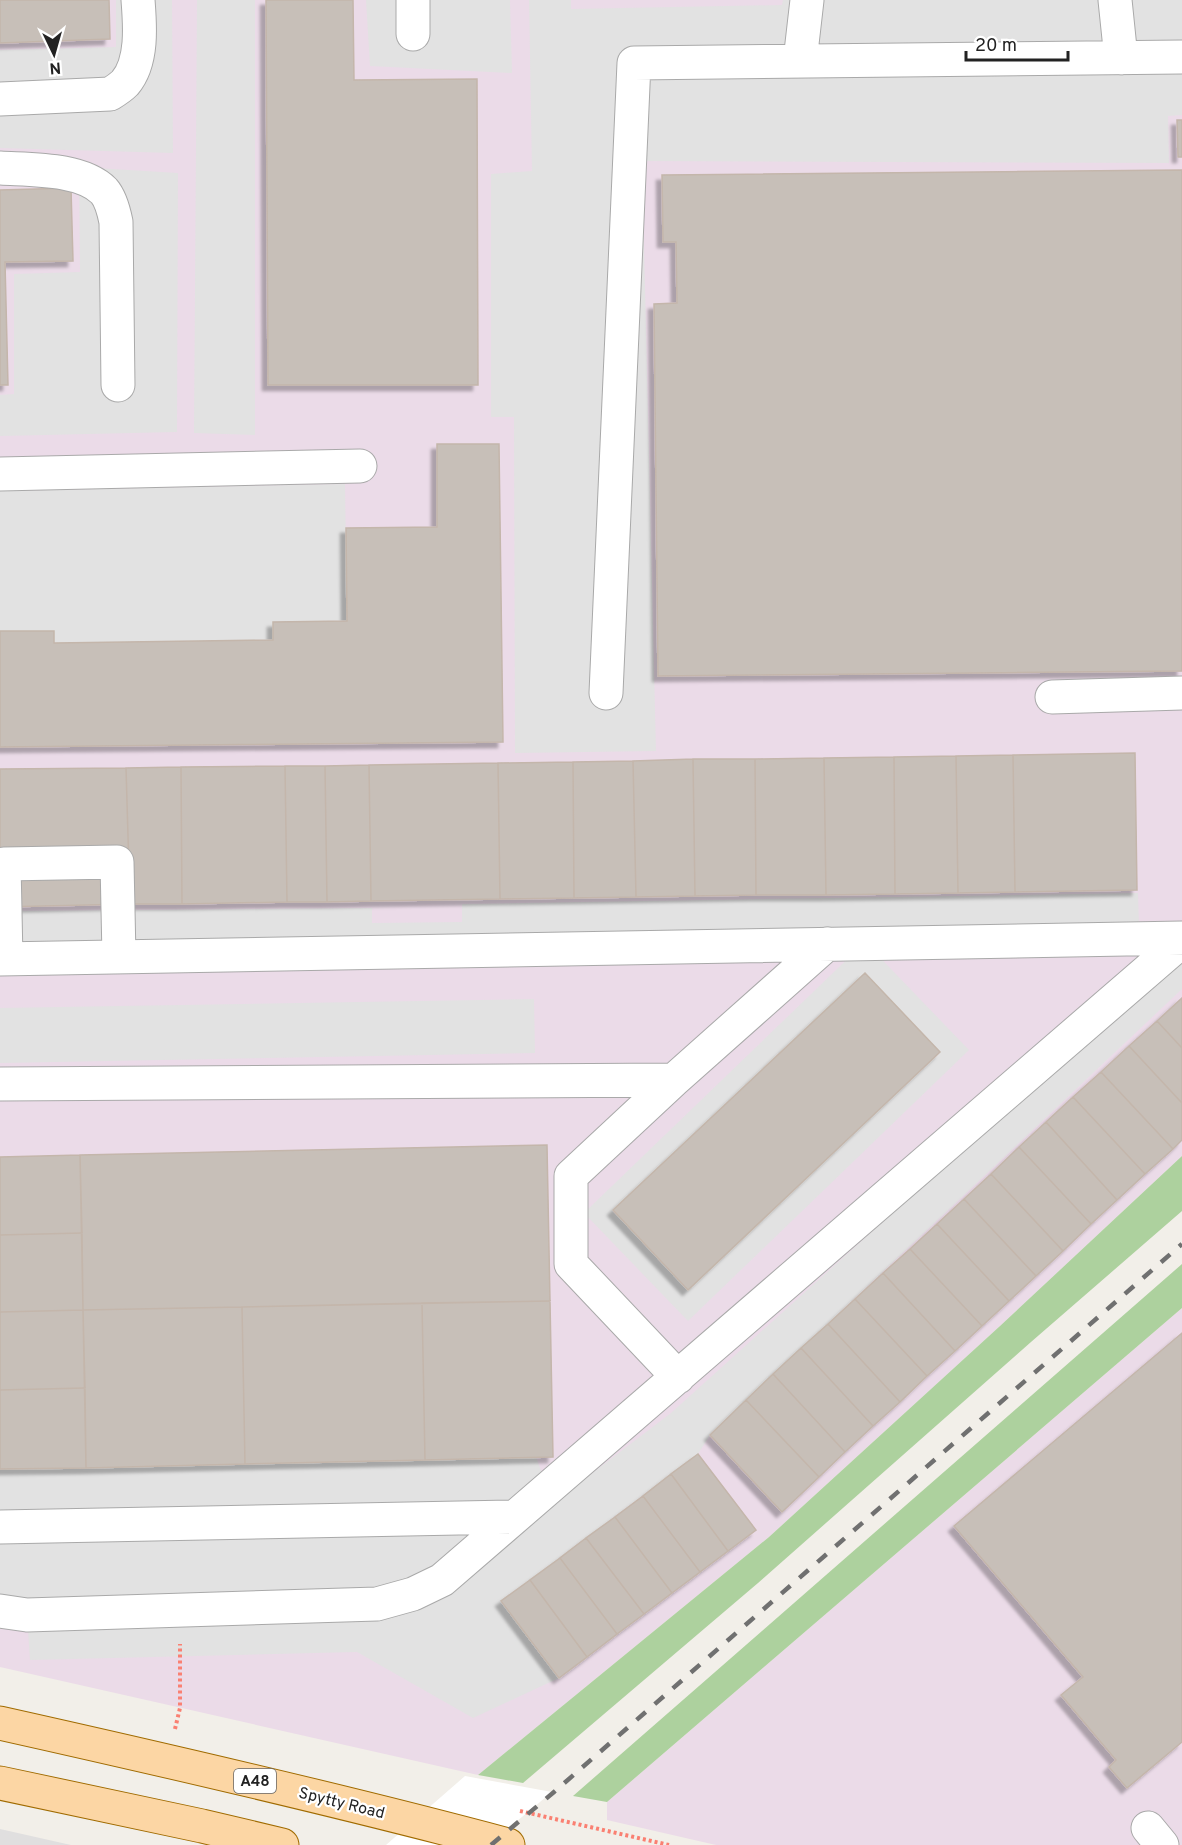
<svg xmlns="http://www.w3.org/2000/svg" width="1182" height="1845" font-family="Overpass,sans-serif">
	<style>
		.residential { fill: #e0dfdf }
		.industrial { fill: #ebdbe8 }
		.forest { fill: #add19e }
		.parking { fill: #e2e2e2; fill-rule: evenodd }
		.pier { fill: #fff }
		.building { fill: #c7bfb8; stroke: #c4b6ab; stroke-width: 1.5; filter: url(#shadow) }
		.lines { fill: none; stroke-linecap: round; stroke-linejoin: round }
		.minor-casing { stroke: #a9a9a9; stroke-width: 35 }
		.major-casing { stroke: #a06b00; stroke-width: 35 }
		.path { stroke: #fa8072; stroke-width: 4; stroke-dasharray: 3 3; stroke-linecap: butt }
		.minor { stroke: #fff; stroke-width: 33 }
		.major { stroke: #fcd6a4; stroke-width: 33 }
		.rail { stroke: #707070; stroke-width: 4.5; stroke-dasharray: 12 12; stroke-linecap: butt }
		.labels { text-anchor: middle; stroke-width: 4.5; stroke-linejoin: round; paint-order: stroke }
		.shield { fill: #fff; stroke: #646464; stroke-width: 1.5 }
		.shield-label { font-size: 15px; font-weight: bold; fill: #222 }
		.street-label { font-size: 16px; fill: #222; stroke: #fff }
	</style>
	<defs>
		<filter id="shadow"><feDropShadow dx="-5.5" dy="5.5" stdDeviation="1.5" flood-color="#0004"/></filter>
	</defs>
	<rect width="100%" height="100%" fill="#f2efe9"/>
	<path class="residential" d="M0,1829L71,1845H0Z"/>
	<path class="industrial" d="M0,0H1182V1156L1000,1326L769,1537L478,1775L0,1667Z
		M1182,1308V1845H716L607,1820V1802Z"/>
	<path class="forest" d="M1182,1156V1211L1031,1342L758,1583L523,1783L478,1775L769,1537L1000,1326Z
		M1182,1264V1308L607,1802L573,1796Z"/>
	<path class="parking" d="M116,0H172L173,153L0,148V50L116,47Z
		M197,0H255V435L194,433Z
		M366,0H510L512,73L370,66Z
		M529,0H571V9L782,5L783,0H1182V115L1168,116L1169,163L642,161L656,751L515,753L514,417H491V174L532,171Z
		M79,167L178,173L177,432L0,436V395L14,394V274L80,272Z
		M345,484L347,621L273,622V640L54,643L53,631H0V491Z
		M1138,893L1139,926L0,943V911L372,908V923L462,922V904Z
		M865,942L969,1050L688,1321L584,1213ZM865,973L940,1053L687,1289L613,1210Z
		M1182,952V989L710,1435L698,1454L502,1601L559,1678L473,1718L357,1652L30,1660L27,1615L0,1611V1469L536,1457L553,1503L671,1413Z
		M534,999L535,1053L0,1063V1008Z"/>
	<path class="pier" d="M465,1776L552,1792L488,1845H386Z"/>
	<path class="building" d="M0,0H109L110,39L0,43Z
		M266,0H353L354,80L477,79L478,385H268Z
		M1177,120H1182V157H1178Z
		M1182,170V671L658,676L654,304L677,303L676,242H663L662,175Z
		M71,188L73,261L5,262L8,385H0V190Z
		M437,444H499L503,742L0,747V631H54V643L273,640V622L347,621L346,528L437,527Z
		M1135,753L1137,890L1015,892L1013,755Z
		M1013,755L1015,892L958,893L956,756Z
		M956,756L958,893L895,894L894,757Z
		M894,757L895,894L826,895L824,758Z
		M824,758L826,895H756L755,759Z
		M693,759L695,896L636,897L633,761Z
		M693,759H755L756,895L695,896Z
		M633,761L636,897L574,898L573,762Z
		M573,762L574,898L500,899L498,763Z
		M498,763L500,899L371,901L369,765Z
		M369,765L371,901L327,902L325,766Z
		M285,766H325L327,902H287Z
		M285,766L287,902L182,904L181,767Z
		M181,767L182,904H130L126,768Z
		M126,768L130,904L0,907V769Z
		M865,973L940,1052L688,1290L613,1210Z
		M1182,998V1048L1157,1021Z
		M1157,1021L1182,1048V1103L1129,1046Z
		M1129,1046L1182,1103V1140L1173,1149L1101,1072Z
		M1101,1072L1173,1149L1145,1174L1073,1097Z
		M1073,1097L1145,1174L1117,1200L1046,1122Z
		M1046,1122L1117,1200L1091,1224L1019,1147Z
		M547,1145L550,1301L83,1310L80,1155Z
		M1019,1147L1091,1224L1063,1251L991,1174Z
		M80,1155L82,1233L0,1235V1157Z
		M991,1174L1063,1251L1036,1276L964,1199Z
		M964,1199L1036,1276L1009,1301L937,1224Z
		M937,1224L1009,1301L982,1326L910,1249Z
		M82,1233L83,1310L0,1312V1235Z
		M910,1249L982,1326L955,1351L883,1273Z
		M883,1273L955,1351L927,1376L855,1299Z
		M855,1299L927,1376L900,1402L828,1324Z
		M550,1301L553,1457L425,1460L422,1303Z
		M422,1303L425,1460L245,1464L242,1307Z
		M242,1307L245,1464L86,1468L83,1310Z
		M83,1310L85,1388L0,1390V1312Z
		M828,1324L900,1402L873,1426L801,1348Z
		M1182,1333V1742L1127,1788L1109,1767L1116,1760L1061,1695L1083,1677L954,1526Z
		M801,1348L873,1426L845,1452L773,1374Z
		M773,1374L845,1452L819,1477L746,1400Z
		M85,1388L86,1468L0,1469V1390Z
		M746,1400L819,1477L782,1512L710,1435Z
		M698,1454L756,1530L728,1551L671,1474Z
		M671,1474L728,1551L700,1572L643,1496Z
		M643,1496L700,1572L672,1593L615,1517Z
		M615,1517L672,1593L644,1614L586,1538Z
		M586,1538L644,1614L617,1634L560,1558Z
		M560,1558L617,1634L587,1657L530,1580Z
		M530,1580L587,1657L559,1678L501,1601Z"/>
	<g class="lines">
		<g class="minor-casing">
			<path id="minor" d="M1115,0L1121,58
				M413,34V0
				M800,61L807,0
				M0,99L110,94C115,91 121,87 125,83C143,62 140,25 138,0
				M0,168C31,170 81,168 104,191C111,199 114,212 116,222L118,385
				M0,474L360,466
				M606,693L634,63L1182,57
				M1052,697L1182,693
				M0,959L1182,938
				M6,959L4,864L117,862L119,957
				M0,1084L674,1080
				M678,1377L571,1264V1176L674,1080L827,944
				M0,1527L515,1517
				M0,1611L27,1615L377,1604L413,1594L442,1580L1182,941
				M1148,1828L1162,1845"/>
		</g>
		<g class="major-casing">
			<path id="major" d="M0,1723C170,1761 340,1800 508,1845
				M0,1783L202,1826L282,1845"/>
		</g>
		<path class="path" d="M175,1729L180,1708V1644
			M520,1811L669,1845"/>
		<use href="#minor" class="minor"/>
		<use href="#major" class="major"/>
		<path class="rail" d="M491,1845L554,1792L1182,1244"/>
	</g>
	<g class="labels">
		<rect class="shield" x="234" y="1769" width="42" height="24" rx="4.5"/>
		<g class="shield-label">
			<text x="255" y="1786">A48</text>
		</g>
		<g class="street-label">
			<text transform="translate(342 1802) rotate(14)" y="6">Spytty Road</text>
		</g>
	</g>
	<g transform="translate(54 54) rotate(175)" stroke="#ffffff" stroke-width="4.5" paint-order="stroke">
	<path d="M0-4.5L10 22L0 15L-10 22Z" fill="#222222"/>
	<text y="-9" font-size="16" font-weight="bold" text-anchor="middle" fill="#222222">N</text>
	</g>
	<path d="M966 51v9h102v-9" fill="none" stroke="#222222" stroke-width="3"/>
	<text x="975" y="51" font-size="18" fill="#222222" stroke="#ffffff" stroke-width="4.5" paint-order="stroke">20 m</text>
</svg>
